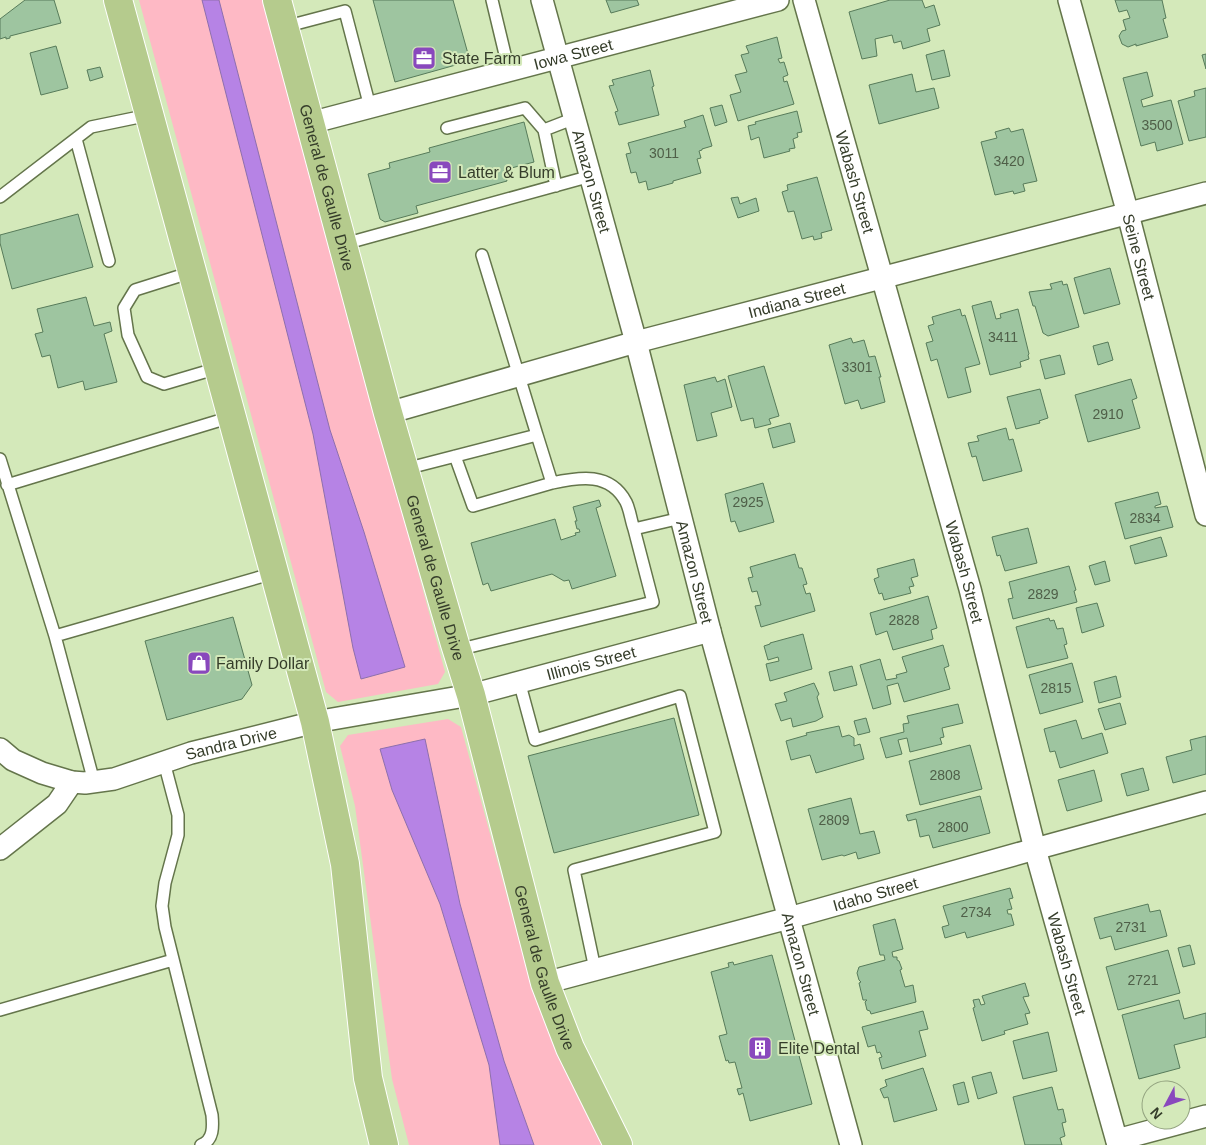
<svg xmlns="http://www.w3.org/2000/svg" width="1206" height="1145" font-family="Helvetica,sans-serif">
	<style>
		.green { fill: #feb9c5 }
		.water { fill: #b683e5; stroke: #8f6ead }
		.building { fill: #9ec5a0; stroke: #577b5a }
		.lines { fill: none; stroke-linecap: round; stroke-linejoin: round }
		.lane-casing { stroke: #64754b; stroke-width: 14 }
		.street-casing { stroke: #64754b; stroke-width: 24 }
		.primary-casing { stroke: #fff; stroke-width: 30 }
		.lane { stroke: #fff; stroke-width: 11 }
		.street { stroke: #fff; stroke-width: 21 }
		.primary { stroke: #b5cb8d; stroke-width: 28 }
		.labels { text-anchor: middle; stroke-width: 4; stroke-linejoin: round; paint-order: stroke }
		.number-label { font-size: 14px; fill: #4f5f48 }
		.street-label { font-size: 16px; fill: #353d2a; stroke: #d4e9ba }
		.poi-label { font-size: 16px; fill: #353d2a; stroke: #d4e9ba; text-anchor: start }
	</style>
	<rect width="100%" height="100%" fill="#d4e9ba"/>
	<path class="green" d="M139,0H202L313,434L353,648L362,679L404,667L364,532L330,430L219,0H264L445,672L438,684L338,702L326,692Z
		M448,719L461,727L527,970L560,1061L603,1145H534L504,1061L460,904L425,739L380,749L392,790L440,904L489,1065L500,1145H409L392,1079L355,806L340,746L348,735Z"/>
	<path class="water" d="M202,0H219L330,430L364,532L405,667L361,679L353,648L313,434Z
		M425,739L460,904L504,1061L534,1145H500L489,1065L440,904L392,790L380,749Z"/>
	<path class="building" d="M25,0H54L61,23L10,36V38L6,39V37L0,39V19Z
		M373,0H453L470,61L395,82Z
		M606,0H637L639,5L611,13Z
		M890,0H922L925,8L934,5L940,25L927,29L930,41L903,49L901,41L894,43L892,35L875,39L877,56L862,59L849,12Z
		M1115,0H1162L1166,18L1163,19L1168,37L1136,46V44L1128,47L1122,44L1119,36L1122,31L1126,30L1123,20L1130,18L1127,10L1119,12Z
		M777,37L782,58L778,59L780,63L784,62L788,75L783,77L784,82L787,81L794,104L738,121L730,95L741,92L735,75L747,72L741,55L749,53L746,46Z
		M56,46L68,88L41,95L30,53Z
		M944,50L950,76L932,80L926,55Z
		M1206,54V69L1202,55Z
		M100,67L103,77L90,81L87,70Z
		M650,70L654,86L652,87L659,115L619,125L615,112L618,111L609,86L614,85L612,80Z
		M1147,72L1153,96L1141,100L1143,107L1171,100L1183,144L1157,151L1155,142L1141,146L1123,78Z
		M912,74L916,92L934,88L939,108L879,124L869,85Z
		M1206,88V137L1189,141L1178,101L1195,96L1194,91Z
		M722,105L727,122L715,126L710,108Z
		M797,111L802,132L797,133L798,137L793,139L795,148L789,149L790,151L764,158L759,137L751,140L748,126L756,124L755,122Z
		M703,115L712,146L702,149V150L699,151L701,158L697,159L701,173L673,181V183L648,190L646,181L639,183L636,172L631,173L626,154L631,153L628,143L686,127L684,121Z
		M524,122L534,162L504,170L507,181L416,206L418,213L385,222L380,219L368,174L390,168L389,163L430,152L429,148Z
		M1009,128L1011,132L1023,129L1037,181L1023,184L1025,191L1014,194L1013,191L995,195L981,142L997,138L995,132Z
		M817,177L832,230L821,233L822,238L814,240L813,236L802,239L794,211L788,212L782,192L788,190L787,185Z
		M738,197L740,204L756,198L759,211L738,218L731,198Z
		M78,214L93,267L12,289L0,243V235Z
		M1110,268L1120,304L1084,314L1074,278Z
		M1062,281L1063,285L1067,284L1079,327L1048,336L1043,333L1035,306H1033L1029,292L1052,289L1050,284Z
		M86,297L94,326L110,322L112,331L104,334L117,382L85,390L83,381L58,388L50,355L42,357L35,334L43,332L37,309Z
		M991,301L996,319L1001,318L1000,314L1018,309L1029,354L1028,355L1029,359L1020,362L1021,367L990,375L972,306Z
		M960,309L962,316L965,315L980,364L965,368L971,392L948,398L937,359L931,361L926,343L933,341L928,326L934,324L932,317Z
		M851,338L853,343L864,340L869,357L875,356L881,377H879L885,402L861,409L858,400L845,404L829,345Z
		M1108,342L1113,360L1098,365L1093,346Z
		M1060,355L1065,374L1045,379L1040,360Z
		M764,366L779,416L769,419L771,424L755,428L753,418L741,421L728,376Z
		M715,377L717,382L725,379L732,407L711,413L717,436L697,441L684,385Z
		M1131,379L1137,398L1132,400L1140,428L1088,442L1075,395Z
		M1040,389L1048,418L1039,421L1040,423L1016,429L1007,397Z
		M790,423L795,442L773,448L768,429Z
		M1006,428L1009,440L1013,439L1022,471L983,481L976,456L972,457L968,443L979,441L977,436Z
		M763,483L774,522L739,532L735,521L731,522L725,494Z
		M1158,492L1161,504L1155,506V508L1167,506L1173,527L1125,539L1115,503Z
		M599,500L601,506L596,508L616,576L572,589L569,580L564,581L552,574L491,591L488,583L483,585L471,543L555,519L561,540L576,535L575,533L580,532L579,529H577L575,521H577L573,507Z
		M1028,528L1037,563L1005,571L1000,555L997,556L992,537Z
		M1161,537L1167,556L1135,564L1130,546Z
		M795,554L799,568H802L807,584L803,585L806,594L810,593L815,611L761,627L755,606L761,605L757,591L752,592L748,578L753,577L750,567Z
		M914,559L918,576L911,578L914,586L909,587L911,593L884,600L882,593L879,594L874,579L879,577L877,569Z
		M1105,561L1110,581L1095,585L1089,566Z
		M1069,566L1076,590L1074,591L1077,602L1013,619L1008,599L1013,598L1009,582Z
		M928,596L937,628L931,630L933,639L893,650L887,631L876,635L870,613Z
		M1097,603L1104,626L1082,633L1076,608Z
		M233,617L252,685L242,699L167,720L145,641Z
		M1049,618L1050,621L1054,620L1057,629L1063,628L1067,644L1064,645L1068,658L1027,668L1016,627Z
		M803,634L812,669L770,681L766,664L779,661L778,657L768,660L764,646L770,644V643Z
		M943,645L949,666L944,668L950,689L904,702L898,683L887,686L891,704L873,709L860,665L880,659L886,680L897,678L896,675L907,672L902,657Z
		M1072,663L1083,702L1040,714L1029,675Z
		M852,666L857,685L834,691L829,672Z
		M1116,676L1121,697L1099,703L1094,682Z
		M814,683L819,694L817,697L823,717L816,721L793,727L791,718L781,721L775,704L787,701L784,693Z
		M1120,703L1126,724L1105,730L1098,709Z
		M958,704L963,723L942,728L944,737L940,738L942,744L910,752L907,738L898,740L902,754L886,758L880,738L904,732L903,724L909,723L907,716Z
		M674,718L699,815L554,853L528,756Z
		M866,718L870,732L858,735L854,721Z
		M1076,720L1082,739L1102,733L1108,753L1060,768L1055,751L1050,752L1044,729Z
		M839,726L842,737L849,735L854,738V746L860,744L864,759L816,773L810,755L791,760L786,741L807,735L806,733Z
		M1206,736V774L1173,783L1166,757L1192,750L1190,740Z
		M970,745L982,789L920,805L909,761Z
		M1143,768L1149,790L1127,796L1121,774Z
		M1094,770L1102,801L1067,811L1058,780Z
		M980,796L990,833L933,848L929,835L920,837L916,819L908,821L906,815Z
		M851,798L860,834L874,831L880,853L858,859L856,852L844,856L842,855L822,860L808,809Z
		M1010,888L1013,898L1009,899L1012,909L1007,910L1008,914H1011L1014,925L967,938L965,932L945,938L942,927L949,925L943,906Z
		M1148,904L1150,912L1160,910L1167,936L1115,950L1111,936L1100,939L1094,918Z
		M895,919L903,949L892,952L893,957H897V960L899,961L902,969L900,970L905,987L913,985L916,1002L871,1014L870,1011L867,1010L865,1002L867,1000H863L859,983L861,982L859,980L857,973L859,967L885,960L884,955H880L873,925Z
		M1190,945L1195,964L1183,967L1178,948Z
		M1168,950L1180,993L1118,1010L1106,967Z
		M772,955L812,1104L750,1121L743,1093L739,1095L737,1089L742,1088L735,1062L729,1063L728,1060L726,1061L719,1036L727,1034L711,972L729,967L728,963L733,962L734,965Z
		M1025,983L1029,996L1023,997L1030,1013L1025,1014L1028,1024L1004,1031L1005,1034L982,1041L973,1008L975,1007L973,1000L979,999L981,1005L985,1004L982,996Z
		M1179,1000L1184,1019L1206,1013V1037L1174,1045L1180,1068L1139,1079L1122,1015Z
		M923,1011L928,1029L919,1031L926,1056L882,1069L879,1058L882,1057L880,1052L877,1053L875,1045L868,1047L862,1027Z
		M1048,1032L1057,1071L1023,1079L1013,1041Z
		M923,1068L937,1110L894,1122L888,1097L884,1098L880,1089L887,1086L885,1080Z
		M991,1072L997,1093L978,1099L972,1077Z
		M964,1082L969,1102L958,1105L953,1085Z
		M1052,1087L1058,1110L1063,1109L1066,1122L1062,1123L1065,1136L1060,1138L1062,1145H1025L1013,1097Z"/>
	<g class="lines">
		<g class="lane-casing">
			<path id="lane" d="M492,0L509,71
				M284,27L345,11L370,107
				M447,128L525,108L544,130L556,186
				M544,130L575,118
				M76,139L109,261
				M0,197L91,127L149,115
				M344,244L591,176
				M192,272L135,290L124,308L128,335L147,377L164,384L218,368
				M537,435L552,483C580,477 610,472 626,502C630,510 631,521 634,529L681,518
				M455,456L473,506L552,483
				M0,459L55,636L94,782
				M405,469L537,435L482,255
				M7,485L231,417
				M55,636L274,573
				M457,650L653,602L634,529
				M519,681L535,740L680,696L715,832L574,870L595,969
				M164,762L178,815V835L165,883L162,906L165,927L212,1115C213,1126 214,1140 201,1145
				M0,1010L173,960"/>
		</g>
		<g class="street-casing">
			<g id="street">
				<path id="s1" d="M542,0L636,342L710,631L851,1145"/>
				<path id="s2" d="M804,0L970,589L1035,849L1118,1145"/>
				<path id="s3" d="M1069,0L1128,214L1206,515"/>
				<path id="s4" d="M310,123L778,0"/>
				<path id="s5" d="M388,413L636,342L1206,193"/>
				<path id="s6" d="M0,749L13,760L42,773L72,782L85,783L114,779L191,753L315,722L471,695L710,631"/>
				<path d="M0,849L57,804L72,782"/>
				<path id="s7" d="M545,983L789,918L1035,849L1206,802"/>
				<path d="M1117,1140L1206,1116"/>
			</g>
		</g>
		<g class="primary-casing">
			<g id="primary">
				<path d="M118,0L315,722L345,864L368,1078L384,1145"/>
				<path id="s8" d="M277,0L388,413L455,644L471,695L545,983L570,1048L618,1145"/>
			</g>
		</g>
		<use href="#lane" class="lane"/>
		<use href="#street" class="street"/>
		<use href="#primary" class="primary"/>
	</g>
	<defs>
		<g id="office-square" transform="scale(1.25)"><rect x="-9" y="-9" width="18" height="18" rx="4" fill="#8948bd" stroke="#d4e9ba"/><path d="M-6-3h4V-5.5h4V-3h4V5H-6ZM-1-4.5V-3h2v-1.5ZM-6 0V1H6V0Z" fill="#fff"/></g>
		<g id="shop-square" transform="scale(1.25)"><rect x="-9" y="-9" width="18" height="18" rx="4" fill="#8948bd" stroke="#d4e9ba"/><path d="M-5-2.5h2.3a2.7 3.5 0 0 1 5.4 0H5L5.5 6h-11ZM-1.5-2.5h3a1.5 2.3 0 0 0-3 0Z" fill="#fff"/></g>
		<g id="building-square" transform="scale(1.25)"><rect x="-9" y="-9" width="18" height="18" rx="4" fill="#8948bd" stroke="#d4e9ba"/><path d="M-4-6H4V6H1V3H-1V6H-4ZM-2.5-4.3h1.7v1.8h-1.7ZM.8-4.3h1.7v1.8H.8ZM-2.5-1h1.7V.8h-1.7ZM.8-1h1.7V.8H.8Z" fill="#fff"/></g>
	</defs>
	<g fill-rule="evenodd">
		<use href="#office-square" x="424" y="58"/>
		<use href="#office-square" x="440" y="172"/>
		<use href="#shop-square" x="199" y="663"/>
		<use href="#building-square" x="760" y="1048"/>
	</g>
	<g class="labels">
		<g class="number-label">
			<text x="1157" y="130">3500</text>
			<text x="664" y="158">3011</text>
			<text x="1009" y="166">3420</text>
			<text x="1003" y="342">3411</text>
			<text x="857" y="372">3301</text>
			<text x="1108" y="419">2910</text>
			<text x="748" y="507">2925</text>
			<text x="1145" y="523">2834</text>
			<text x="1043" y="599">2829</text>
			<text x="904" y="625">2828</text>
			<text x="1056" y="693">2815</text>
			<text x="945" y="780">2808</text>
			<text x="834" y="825">2809</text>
			<text x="953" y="832">2800</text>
			<text x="976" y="917">2734</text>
			<text x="1131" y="932">2731</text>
			<text x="1143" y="985">2721</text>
		</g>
		<g class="street-label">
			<text dy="6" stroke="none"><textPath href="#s4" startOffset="272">Iowa Street</textPath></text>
			<text dy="6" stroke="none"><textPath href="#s1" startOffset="188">Amazon Street</textPath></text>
			<text dy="6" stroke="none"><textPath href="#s2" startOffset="189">Wabash Street</textPath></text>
			<text dy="6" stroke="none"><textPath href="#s8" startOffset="194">General de Gaulle Drive</textPath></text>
			<text dy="6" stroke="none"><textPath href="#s3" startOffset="266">Seine Street</textPath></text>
			<text dy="6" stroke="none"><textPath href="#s5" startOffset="424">Indiana Street</textPath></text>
			<text dy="6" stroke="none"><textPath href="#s2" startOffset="594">Wabash Street</textPath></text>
			<text dy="6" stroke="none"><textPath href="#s1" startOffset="592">Amazon Street</textPath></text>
			<text dy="6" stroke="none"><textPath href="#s8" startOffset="599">General de Gaulle Drive</textPath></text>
			<text dy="6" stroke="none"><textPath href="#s6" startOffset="614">Illinois Street</textPath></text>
			<text dy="6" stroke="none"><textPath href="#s6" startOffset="245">Sandra Drive</textPath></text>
			<text dy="6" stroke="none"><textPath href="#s7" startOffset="342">Idaho Street</textPath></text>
			<text dy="6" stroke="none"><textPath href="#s2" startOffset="999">Wabash Street</textPath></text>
			<text dy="6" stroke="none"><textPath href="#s1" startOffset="998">Amazon Street</textPath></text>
			<text dy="6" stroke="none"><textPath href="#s8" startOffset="1004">General de Gaulle Drive</textPath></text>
		</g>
		<g class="poi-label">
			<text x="442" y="64">State Farm</text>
			<text x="458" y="178">Latter &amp; Blum</text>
			<text x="216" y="669">Family Dollar</text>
			<text x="778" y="1054">Elite Dental</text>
		</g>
	</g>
	<g transform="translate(1166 1105) rotate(229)"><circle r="24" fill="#d4e9ba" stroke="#94a480"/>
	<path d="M0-4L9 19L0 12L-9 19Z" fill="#8948bd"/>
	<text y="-8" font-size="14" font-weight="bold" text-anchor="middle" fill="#353d2a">N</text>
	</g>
</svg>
